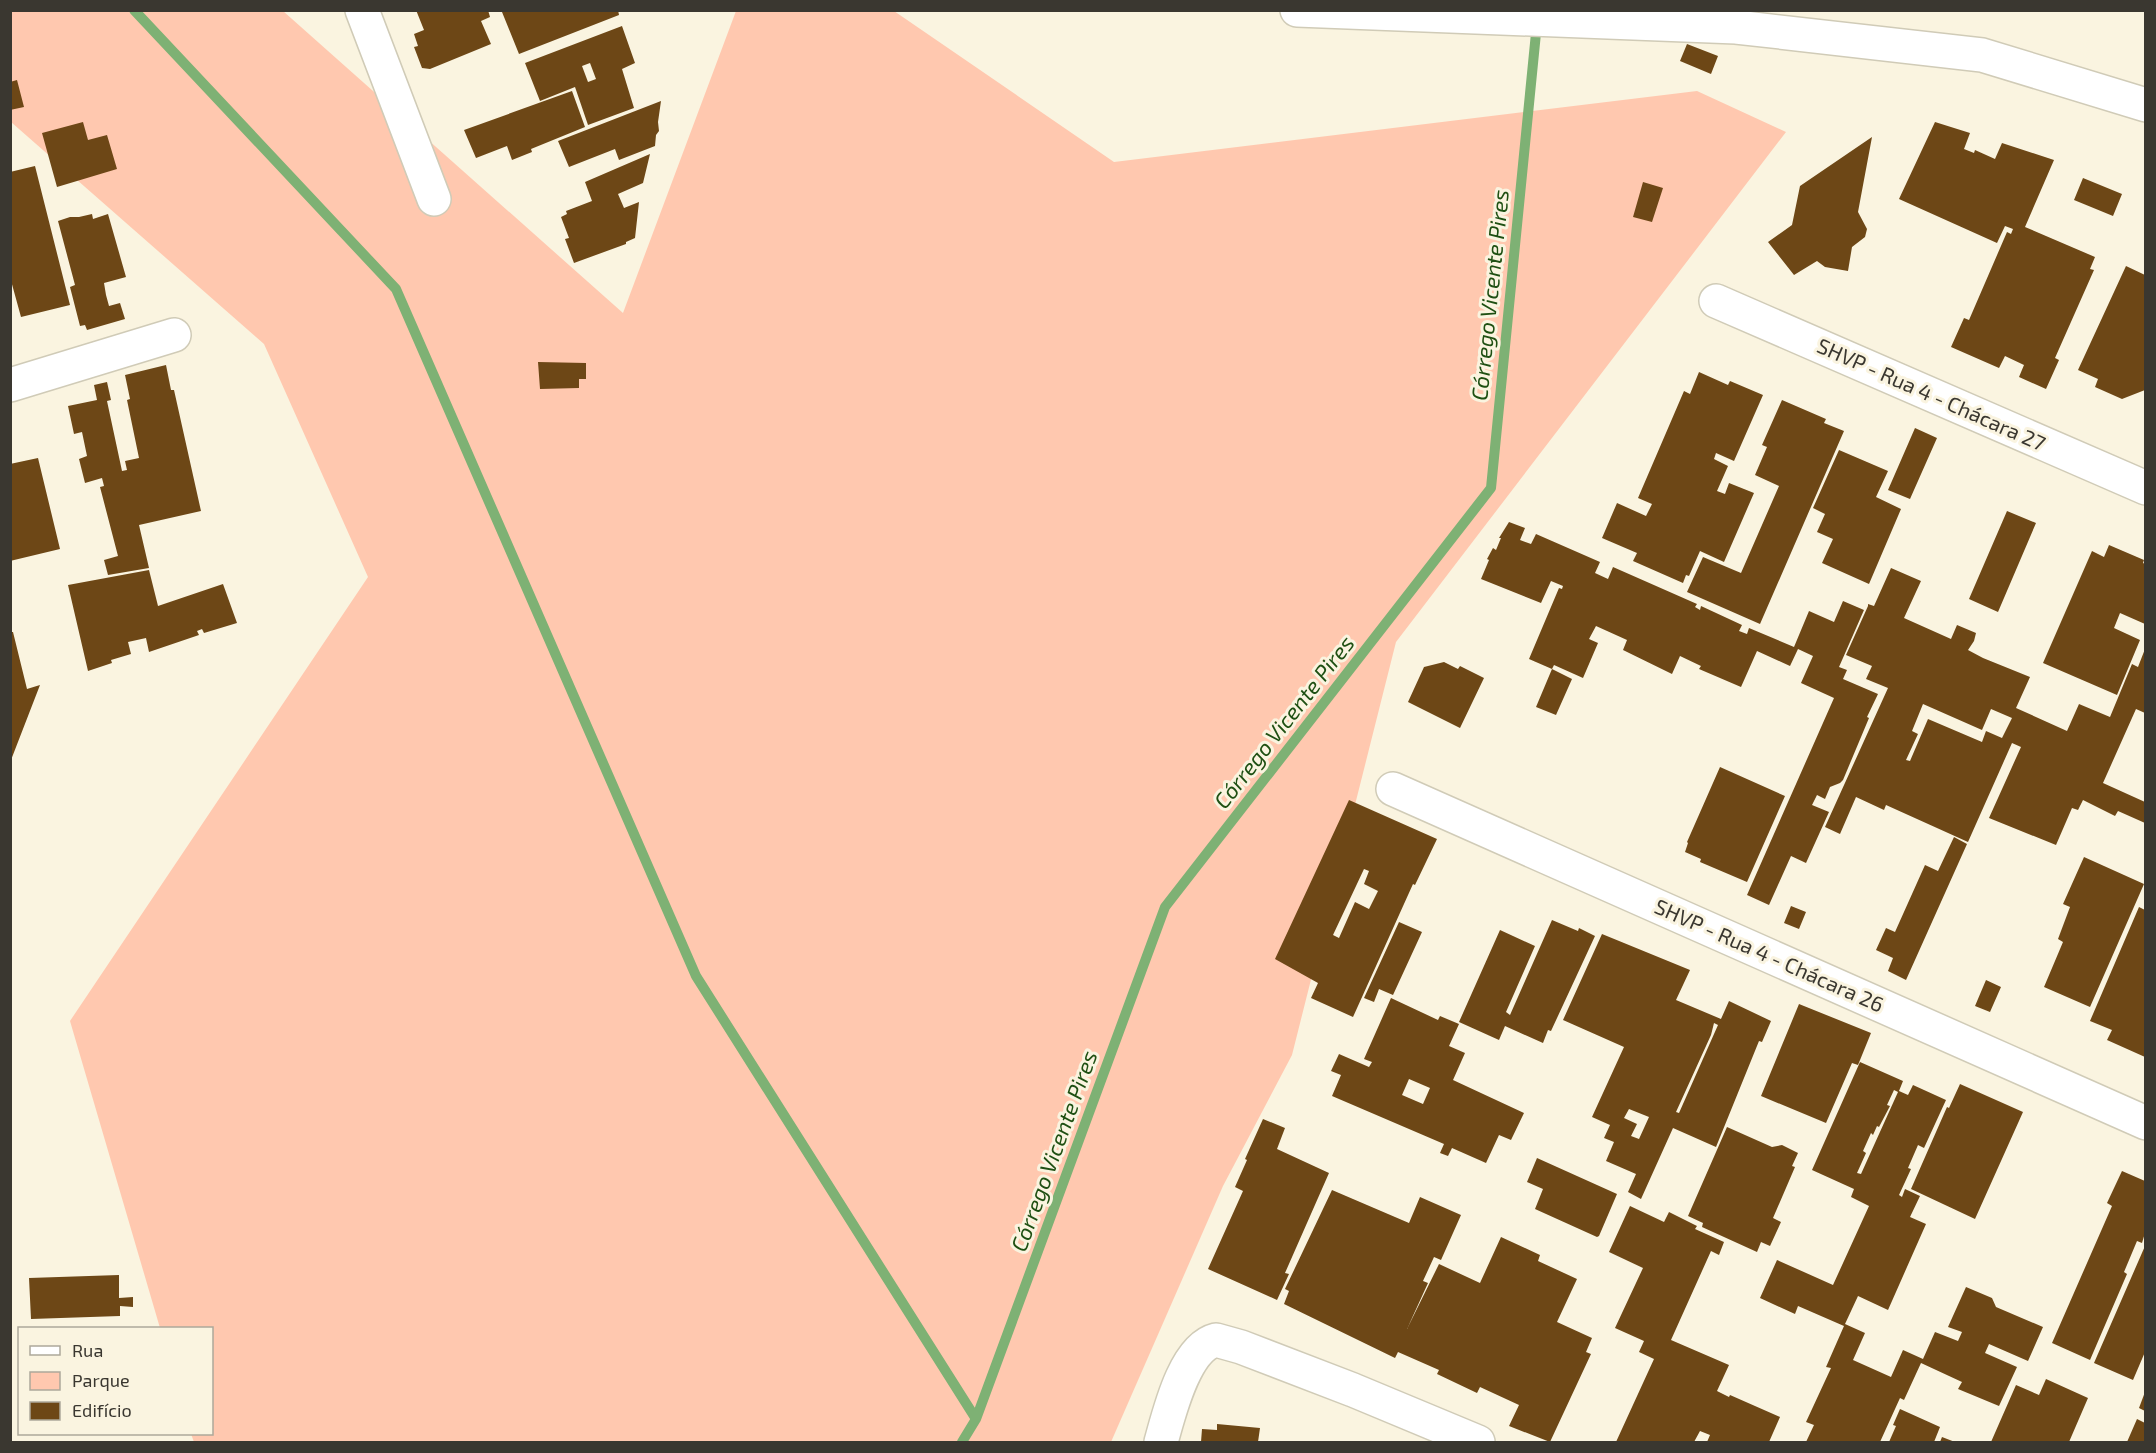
<svg xmlns="http://www.w3.org/2000/svg" width="2156" height="1453" font-family="'Exo 2',sans-serif">
	<style>
		.green { fill: #ffc8af }
		.lines { fill: none; stroke-linecap: round; stroke-linejoin: round }
		.stream { stroke: #7eb174; stroke-width: 10 }
		.building { fill: #6d4716; fill-rule: evenodd }
		.minor-casing { stroke: #d0cbb7; stroke-width: 36 }
		.tertiary-casing { stroke: #d0cbb7; stroke-width: 36 }
		.minor { stroke: #fff; stroke-width: 33 }
		.tertiary { stroke: #fff; stroke-width: 33 }
		.labels { text-anchor: middle; stroke-width: 6; stroke-linejoin: round; paint-order: stroke }
		.street-label { font-size: 21px; fill: #3a3730; stroke: #faf4e0 }
		.water-label { font-size: 22px; font-style: italic; fill: #1f5013; stroke: #faf4e0 }
	</style>
	<rect width="100%" height="100%" fill="#faf4e0"/>
	<path class="green" d="M11,11H283L623,313L736,11H894L1114,162L1697,91L1786,132L1396,642L1292,1055L1223,1186L1111,1442H194L191,1434H212V1328H160L70,1021L368,577L264,344L11,122Z"/>
	<g class="lines">
		<path class="stream" d="M134,10L396,289L696,976L976,1419
			M962,1442L976,1419L1165,907L1491,488L1537,23"/>
	</g>
	<path class="building" d="M416,10H488L490,17L481,21L491,44L430,69L422,68L414,47L418,46L414,34L424,30Z
		M506,10H618L619,15L519,54L502,12Z
		M622,26L635,63L622,69L634,108L588,125L575,87L540,101L525,63ZM590,63L596,79L588,82L582,66Z
		M1687,44L1718,56L1711,74L1680,61Z
		M17,80L24,107L10,110V82Z
		M572,91L585,127L531,149L532,152L512,160L507,146L476,158L464,130Z
		M661,101L658,122L659,131L656,135L655,146L619,160L615,149L569,167L558,141Z
		M83,122L88,140L107,135L117,169L57,187L42,133Z
		M1935,122L1970,133L1964,149L1974,153L1975,150L1995,159L2002,143L2054,160L2025,227L2095,257L2090,269L2094,270L2055,358L2059,360L2046,389L2019,377L2024,365L2005,356L1999,368L1951,347L1964,318L1969,320L2007,232L2011,234L2013,229L2005,226L1997,243L1899,199Z
		M1872,137L1858,212L1867,229L1865,237L1852,247L1848,271L1825,267L1817,261L1794,275L1768,242L1792,225L1800,186Z
		M650,154L643,183L618,194L624,208L639,202L635,238L626,242V244L574,263L565,239L569,238L561,217L567,214L566,211L592,201L585,182Z
		M35,166L70,305L21,317L10,277V172Z
		M2083,178L2122,194L2113,216L2074,200Z
		M1643,182L1663,188L1652,222L1633,217Z
		M92,214L93,219L108,214L126,277L104,283L106,295L109,306L120,303L125,319L87,330L85,325L80,326L70,287L75,285L58,221L70,217H79Z
		M2126,266L2145,275V390L2122,399L2095,387L2098,379L2078,370Z
		M538,362L586,363V379H579V388L540,389Z
		M166,365L171,390H174L201,511L139,525L149,568L108,575L104,560L118,556L100,487L104,486L102,478L85,483L79,459L87,456L82,432L74,434L68,406L97,400L94,385L107,382L111,400L107,401L122,471L127,470L125,461L139,458L127,400L130,399L125,375Z
		M1699,372L1728,385L1730,381L1763,395L1734,461L1716,453L1714,459L1728,466L1717,491L1725,494L1729,483L1754,493L1724,562L1700,551L1689,576L1686,575L1683,583L1633,561L1637,553L1602,538L1617,503L1646,516L1652,504L1638,498L1684,391L1690,394Z
		M1782,400L1826,419L1824,423L1844,431L1760,624L1687,592L1703,557L1741,573L1779,486L1755,475L1767,447L1762,445Z
		M1915,428L1937,438L1910,499L1888,490Z
		M1839,450L1888,471L1876,497L1901,509L1869,584L1822,563L1833,539L1817,532L1825,514L1813,508Z
		M38,458L60,549L10,561V464Z
		M2007,511L2036,523L1998,612L1969,599Z
		M1509,522L1525,528L1520,540L1531,544L1536,534L1600,562L1595,573L1608,579L1613,567L1697,604L1695,607L1700,610L1701,606L1742,625L1739,631L1747,634L1749,628L1794,647L1809,611L1834,622L1843,601L1864,610L1839,667L1847,670L1843,679L1878,694L1867,717L1869,718L1843,780L1840,783L1830,787L1825,799L1817,795L1812,805L1829,812L1806,863L1791,856L1769,905L1747,895L1834,698L1801,683L1813,656L1798,649L1790,666L1757,651L1741,687L1699,669L1701,666L1680,656L1672,674L1623,650L1627,640L1596,626L1589,639L1598,643L1583,678L1554,665L1552,669L1529,659L1559,588L1562,589L1563,586L1551,581L1541,603L1481,579L1489,560L1487,559L1493,548L1496,550L1501,538H1499Z
		M2109,545L2144,560L2143,563L2145,564V624L2120,613L2114,628L2140,640L2117,695L2043,663L2092,551L2104,557Z
		M1891,568L1921,581L1904,618L1951,639L1957,625L1976,633L1974,641L1968,650L1983,658L2030,677L2016,708L2067,731L2079,704L2110,717L2132,664L2138,667L2145,649V713L2136,709L2103,783L2145,802V823L2118,811L2115,816L2083,800L2078,810L2072,808L2056,845L1989,818L2021,747L2012,743L1968,842L1886,805L1884,810L1856,797L1840,834L1825,827L1888,688L1866,679L1872,666L1846,655L1868,606V604L1874,606ZM1923,704L1982,730L1991,709L2012,718L2002,738L1986,731L1982,742L1928,719L1910,761L1906,760L1918,734L1912,731Z
		M149,570L158,606L223,584L237,623L204,633L202,629L197,631L199,635L149,652L146,638L128,642L131,654L111,660L112,663L88,671L68,585Z
		M10,632H13L27,689L40,685L11,760Z
		M1444,662L1458,669L1460,666L1484,678L1460,728L1408,702L1424,667Z
		M1552,669L1572,679L1556,715L1536,707Z
		M1720,767L1785,796L1747,882L1700,862L1701,859L1685,852L1688,843L1687,842Z
		M1349,800L1437,839L1415,885L1413,884L1353,1017L1311,998L1318,983L1275,959ZM1364,869L1369,871L1364,884L1378,891L1369,909L1355,902L1339,938L1333,935Z
		M1954,837L1967,844L1906,980L1888,971L1893,958L1876,950L1886,928L1895,932L1925,865L1938,871Z
		M2084,857L2144,884L2090,1007L2044,987L2063,942L2058,939L2070,907L2063,904Z
		M1791,906L1806,912L1799,929L1784,923Z
		M2139,907L2145,910V1057L2107,1040L2112,1030L2090,1021Z
		M1552,920L1578,931L1579,928L1595,936L1551,1031L1548,1030L1543,1043L1505,1026L1499,1040L1459,1022L1500,930L1535,946L1506,1012L1510,1015Z
		M1399,922L1422,932L1393,995L1379,989L1374,1002L1364,998Z
		M1602,934L1690,970L1676,1000L1721,1019L1729,1001L1771,1021L1762,1042L1759,1041L1716,1147L1673,1128L1641,1199L1628,1192L1636,1174L1606,1161L1614,1142L1604,1138L1610,1125L1592,1117L1624,1047L1563,1020ZM1714,1023L1718,1025L1679,1113L1676,1112L1711,1035ZM1629,1109L1649,1117L1639,1139L1631,1136L1637,1124L1624,1118Z
		M1986,980L2001,987L1990,1012L1975,1006Z
		M1391,998L1438,1020L1440,1016L1459,1024L1449,1046L1465,1053L1453,1080L1524,1113L1511,1140L1499,1135L1486,1163L1452,1148L1448,1156L1440,1153L1444,1144L1332,1096L1341,1075L1331,1071L1339,1054L1369,1067L1372,1062L1364,1059ZM1409,1079L1430,1088L1423,1104L1402,1095Z
		M1799,1004L1871,1033L1858,1065L1852,1063L1826,1123L1761,1096Z
		M1860,1062L1903,1081L1899,1091L1908,1095L1913,1085L1946,1100L1924,1148L1918,1145L1908,1168L1911,1169L1899,1195L1902,1197L1905,1189L1920,1196L1910,1217L1926,1224L1888,1310L1858,1296L1845,1324L1865,1333L1853,1360L1891,1377L1903,1350L1923,1359L1935,1332L1958,1341L1962,1332L1948,1327L1966,1287L1992,1298L1996,1307L2043,1327L2028,1361L1989,1344L1985,1353L2017,1367L1999,1406L1958,1389L1962,1382L1921,1363L1904,1400L1900,1398L1880,1442H1806L1814,1425L1806,1422L1831,1368L1826,1367L1844,1326L1798,1306L1795,1314L1760,1298L1777,1260L1833,1285L1869,1206L1851,1197L1854,1189L1812,1170ZM1894,1090L1898,1092L1861,1174L1857,1173L1866,1153L1863,1151L1871,1133L1873,1135L1877,1126L1879,1127L1890,1106L1887,1105Z
		M1960,1084L2023,1112L1975,1219L1911,1189L1947,1107L1949,1108Z
		M1263,1119L1285,1128L1277,1149L1329,1173L1285,1273L1289,1274L1277,1300L1208,1269L1243,1191L1235,1187L1247,1160L1245,1159Z
		M1727,1127L1772,1147L1782,1145L1798,1153L1792,1166L1795,1167L1773,1218L1781,1222L1770,1246L1761,1242L1757,1252L1702,1227L1703,1223L1688,1216Z
		M1537,1158L1617,1194L1599,1236L1597,1237L1535,1209L1543,1189L1527,1182Z
		M2122,1171L2145,1181V1233L2142,1243L2137,1241L2124,1272L2127,1274L2090,1360L2052,1343L2112,1206L2107,1203Z
		M1332,1190L1409,1223L1420,1197L1461,1215L1441,1260L1434,1257L1423,1281L1428,1283L1407,1329L1439,1264L1480,1283L1501,1237L1540,1255L1538,1261L1577,1279L1557,1322L1592,1338L1586,1352L1591,1354L1550,1442L1509,1426L1519,1405L1480,1387L1477,1393L1437,1374L1439,1370L1398,1352L1395,1358L1284,1304L1289,1291L1285,1289Z
		M1630,1206L1664,1222L1669,1212L1697,1226L1695,1229L1724,1242L1719,1255L1711,1251L1671,1340L1729,1365L1717,1391L1729,1397L1730,1395L1780,1417L1769,1442H1707L1710,1435L1700,1431L1694,1442H1616L1654,1359L1639,1352L1644,1341L1615,1328L1643,1268L1609,1252Z
		M2145,1246V1352L2133,1380L2094,1363Z
		M119,1275V1298L133,1297V1307L120,1306V1316L31,1319L29,1278Z
		M2046,1379L2088,1398L2069,1442H1991L2016,1385L2039,1395Z
		M2145,1392V1411L2139,1408Z
		M1900,1409L1940,1427L1934,1442H1889L1896,1426L1893,1425Z
		M2137,1419L2145,1423V1442H2127Z
		M1217,1424L1260,1428L1258,1442H1201L1202,1429L1217,1430Z
		M1942,1437L1955,1442H1940Z"/>
	<g class="lines">
		<g class="minor-casing">
			<path id="minor" d="M362,10L434,199
				M1716,301L2146,488
				M10,385L174,335
				M1393,789L2146,1123
				M1161,1442C1169,1414 1184,1348 1216,1340L1241,1347L1353,1390L1478,1442"/>
		</g>
		<g class="tertiary-casing">
			<path id="tertiary" d="M1297,10L1736,27L1982,55L2146,105"/>
		</g>
		<use href="#minor" class="minor"/>
		<use href="#tertiary" class="tertiary"/>
	</g>
	<g class="labels">
		<g class="street-label">
			<text transform="translate(1931 395) rotate(24)" y="7">SHVP - Rua 4 - Chácara 27</text>
			<text transform="translate(1769 956) rotate(24)" y="7">SHVP - Rua 4 - Chácara 26</text>
		</g>
		<g class="water-label">
			<text transform="translate(1490 295) rotate(-84)" y="8">Córrego Vicente Pires</text>
			<text transform="translate(1284 722) rotate(-52)" y="8">Córrego Vicente Pires</text>
			<text transform="translate(1054 1151) rotate(-70)" y="8">Córrego Vicente Pires</text>
		</g>
	</g>
	<rect width="2156" height="1453" fill="none" stroke="#3a3730" stroke-width="24"/>
	<rect x="18" y="1327" width="195" height="108" fill="#faf4e0" stroke="#ada89a" stroke-width="1.5"/>
	<rect x="30" y="1346" width="30" height="9" fill="#ffffff" stroke="#ada89a" stroke-width="1.5"/>
	<text x="72" y="1357" font-size="18" fill="#3a3730">Rua</text>
	<rect x="30" y="1372" width="30" height="18" fill="#ffc8af" stroke="#ada89a" stroke-width="1.5"/>
	<text x="72" y="1387" font-size="18" fill="#3a3730">Parque</text>
	<rect x="30" y="1402" width="30" height="18" fill="#6d4716" stroke="#ada89a" stroke-width="1.5"/>
	<text x="72" y="1417" font-size="18" fill="#3a3730">Edifício</text>
</svg>
